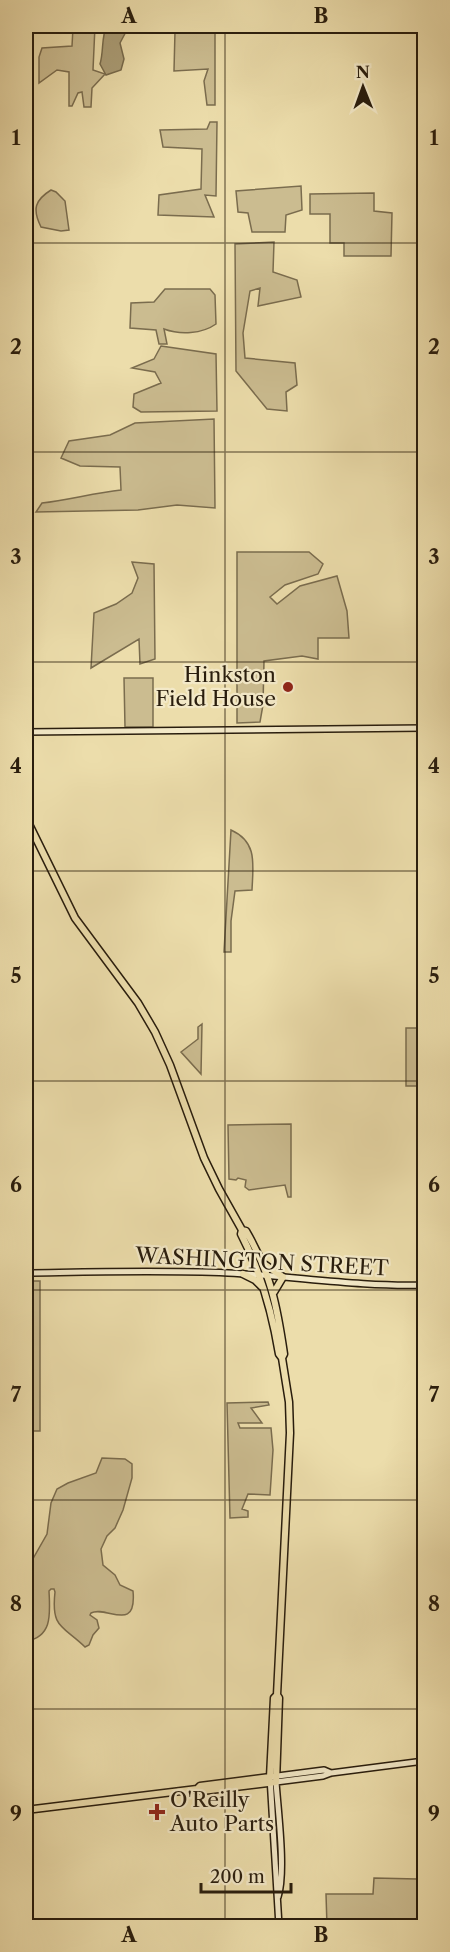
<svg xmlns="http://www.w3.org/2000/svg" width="450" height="1952" font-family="'Libre Caslon Text',serif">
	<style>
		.green { fill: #cbbc90; stroke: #7a6c4e; stroke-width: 1.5 }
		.water { fill: #aa9c75; stroke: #76694b; stroke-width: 1.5 }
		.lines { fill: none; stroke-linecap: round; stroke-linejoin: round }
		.secondary-casing { stroke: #291d0d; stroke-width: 8 }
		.primary-casing { stroke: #291d0d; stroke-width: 9 }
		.secondary { stroke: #f3e9c8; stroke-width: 5 }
		.primary { stroke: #ecddab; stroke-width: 6 }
		.grid { fill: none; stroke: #291d0d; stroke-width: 1.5; stroke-opacity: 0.55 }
		.poi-dot { fill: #8f2418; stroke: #f3e9c8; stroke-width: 2 }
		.labels { text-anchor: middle; stroke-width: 4.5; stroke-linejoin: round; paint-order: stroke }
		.poi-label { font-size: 21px; fill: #291d0d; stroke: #f3e9c8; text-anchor: end }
		.street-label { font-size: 21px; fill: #291d0d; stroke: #f3e9c8 }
		.neatline { fill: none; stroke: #291d0d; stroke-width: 2 }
		.grid-label { font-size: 20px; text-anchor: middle; font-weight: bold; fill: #291d0d }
	</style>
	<rect width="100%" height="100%" fill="#ecddab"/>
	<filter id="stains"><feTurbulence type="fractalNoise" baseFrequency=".00333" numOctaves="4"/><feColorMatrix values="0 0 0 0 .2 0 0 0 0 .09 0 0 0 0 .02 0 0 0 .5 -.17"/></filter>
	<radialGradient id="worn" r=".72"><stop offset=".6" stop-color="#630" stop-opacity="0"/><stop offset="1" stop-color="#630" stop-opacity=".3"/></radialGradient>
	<path class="green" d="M77,26H95L93,70L105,74L92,88L91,107H84L82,92L78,93L72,106H69V72L57,70L39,83V57L42,48L72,46L73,28L77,27Z
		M175,31H215V105H207L204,81L208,69L174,71Z
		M210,122H217L216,196L205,195L214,217L158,215L159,195L201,189L202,149L163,147L160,130L207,129Z
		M301,186L302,210L286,215L285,232H252L248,213L238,212L236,191Z
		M51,190L56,192L65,201L69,230L61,231L41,227C32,209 35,200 51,190Z
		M374,193V211L392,213L391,256H344V243H330V214H310V194Z
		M274,242L273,272L297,280L301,297L258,306L260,288L250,291L243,333L245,358L295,363L297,385L286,392L287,411L267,409L236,371L235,244Z
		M165,289H210L215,295L216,324C202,334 180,335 164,329L167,344H159L156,330L130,328L131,303L154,302Z
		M161,346L216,354L217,411L141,412L133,407L134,394L161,383L155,372L132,368L154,359Z
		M214,419L215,508L177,505L138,510L36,512L42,503C68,500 94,493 121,490L120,467L80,466L61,458L69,441L110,435L135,423Z
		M237,552H309L323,564L318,574L285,585L270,597L277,604L300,586L337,576L347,611L349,638H318V659L302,656L264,661L263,705L260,722L237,723Z
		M132,562L154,564L155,659L140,664L139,639L91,668L94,613L116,604L132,593L138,578Z
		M124,678H153V727H125Z
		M231,830C258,842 253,865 252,890L235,891L231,921V952H224Z
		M202,1024L201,1074L181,1052L198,1039V1027Z
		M406,1028H424V1086H406Z
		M291,1124V1197H288L285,1185L249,1190L245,1187L246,1180L238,1178L236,1180L229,1179L228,1125Z
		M26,1281H40V1431H26Z
		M268,1402L269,1405L251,1408L262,1423H238L240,1428H271L273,1450L270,1495L248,1494L242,1509L248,1511V1517L230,1518L227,1403Z
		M102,1458L125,1459L132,1464V1478L123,1510L115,1528L107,1536L101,1549L103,1565L115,1575L120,1585L133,1591C137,1634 106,1605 91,1613L90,1615L97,1620L99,1628L93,1635L89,1645L85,1647C62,1625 51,1628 55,1592L54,1589H51L49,1591C50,1613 53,1637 26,1641V1571L47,1534L51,1503L57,1489L68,1483L96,1473Z
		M374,1878L417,1879V1889H424V1926H327L326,1894H373Z"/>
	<path class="water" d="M107,26H129L120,43L124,59L121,70L106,75L100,64C104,51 101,36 107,26Z"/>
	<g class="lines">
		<g class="secondary-casing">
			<path id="secondary" d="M26,732L424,728
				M26,1273C93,1272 160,1270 228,1273C294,1276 358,1287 424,1285
				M278,1897C286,1872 278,1811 276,1782L323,1776L331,1773L424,1761
				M279,1926L270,1777L324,1770L331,1773"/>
		</g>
		<g class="primary-casing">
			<path id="primary" d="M26,818L75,918L138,1003L155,1032L170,1065L204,1158L219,1189L242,1230L241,1234C261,1272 272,1312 279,1354L282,1358L289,1402L290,1433L277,1695L279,1698L276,1782L202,1791L197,1789L189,1790L26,1810
				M242,1230L246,1231C271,1274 277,1306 284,1354L282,1358
				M264,1264L283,1277L274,1292
				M243,1274L255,1280L262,1287
				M197,1789L200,1786L270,1777L274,1698L277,1695"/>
		</g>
		<use href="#secondary" class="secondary"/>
		<use href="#primary" class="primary"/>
	</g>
	<path class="grid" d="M225,26V1926M26,243H424M26,452H424M26,662H424M26,871H424M26,1081H424M26,1290H424M26,1500H424M26,1709H424"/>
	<g class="poi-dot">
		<circle cx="288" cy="687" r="6"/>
		<path d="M154 1803h6v6h6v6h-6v6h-6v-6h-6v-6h6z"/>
	</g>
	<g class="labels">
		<g class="poi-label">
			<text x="276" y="682">Hinkston<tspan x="276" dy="24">Field House</tspan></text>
			<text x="170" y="1807" text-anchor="start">O'Reilly<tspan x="170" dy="24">Auto Parts</tspan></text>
		</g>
		<g class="street-label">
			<text transform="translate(262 1262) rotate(3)" y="7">WASHINGTON STREET</text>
		</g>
	</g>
	<rect width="450" height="1952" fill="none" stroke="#ecddab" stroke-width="66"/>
	<g transform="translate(363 87) rotate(359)" stroke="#f3e9c8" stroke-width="4.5" paint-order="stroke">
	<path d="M0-4.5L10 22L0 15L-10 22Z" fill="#291d0d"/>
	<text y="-9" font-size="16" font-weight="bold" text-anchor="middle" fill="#291d0d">N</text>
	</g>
	<path d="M201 1883v9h90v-9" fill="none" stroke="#291d0d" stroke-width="3"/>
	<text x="210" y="1883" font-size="18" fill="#291d0d" stroke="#f3e9c8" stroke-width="4.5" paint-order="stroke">200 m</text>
	<rect x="33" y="33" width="384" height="1886" class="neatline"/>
	<g class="grid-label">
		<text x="129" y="23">A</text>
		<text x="321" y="23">B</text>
		<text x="16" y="145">1</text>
		<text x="434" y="145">1</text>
		<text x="16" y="354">2</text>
		<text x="434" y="354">2</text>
		<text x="16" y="564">3</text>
		<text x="434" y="564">3</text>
		<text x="16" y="773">4</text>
		<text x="434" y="773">4</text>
		<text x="16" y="983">5</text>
		<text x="434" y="983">5</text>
		<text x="16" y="1192">6</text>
		<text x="434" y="1192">6</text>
		<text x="16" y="1402">7</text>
		<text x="434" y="1402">7</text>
		<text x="16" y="1611">8</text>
		<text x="434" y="1611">8</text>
		<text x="16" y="1821">9</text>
		<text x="434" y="1821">9</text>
		<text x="129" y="1942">A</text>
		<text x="321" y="1942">B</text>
	</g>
	<rect width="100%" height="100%" filter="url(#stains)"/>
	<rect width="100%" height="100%" fill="url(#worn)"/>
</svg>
